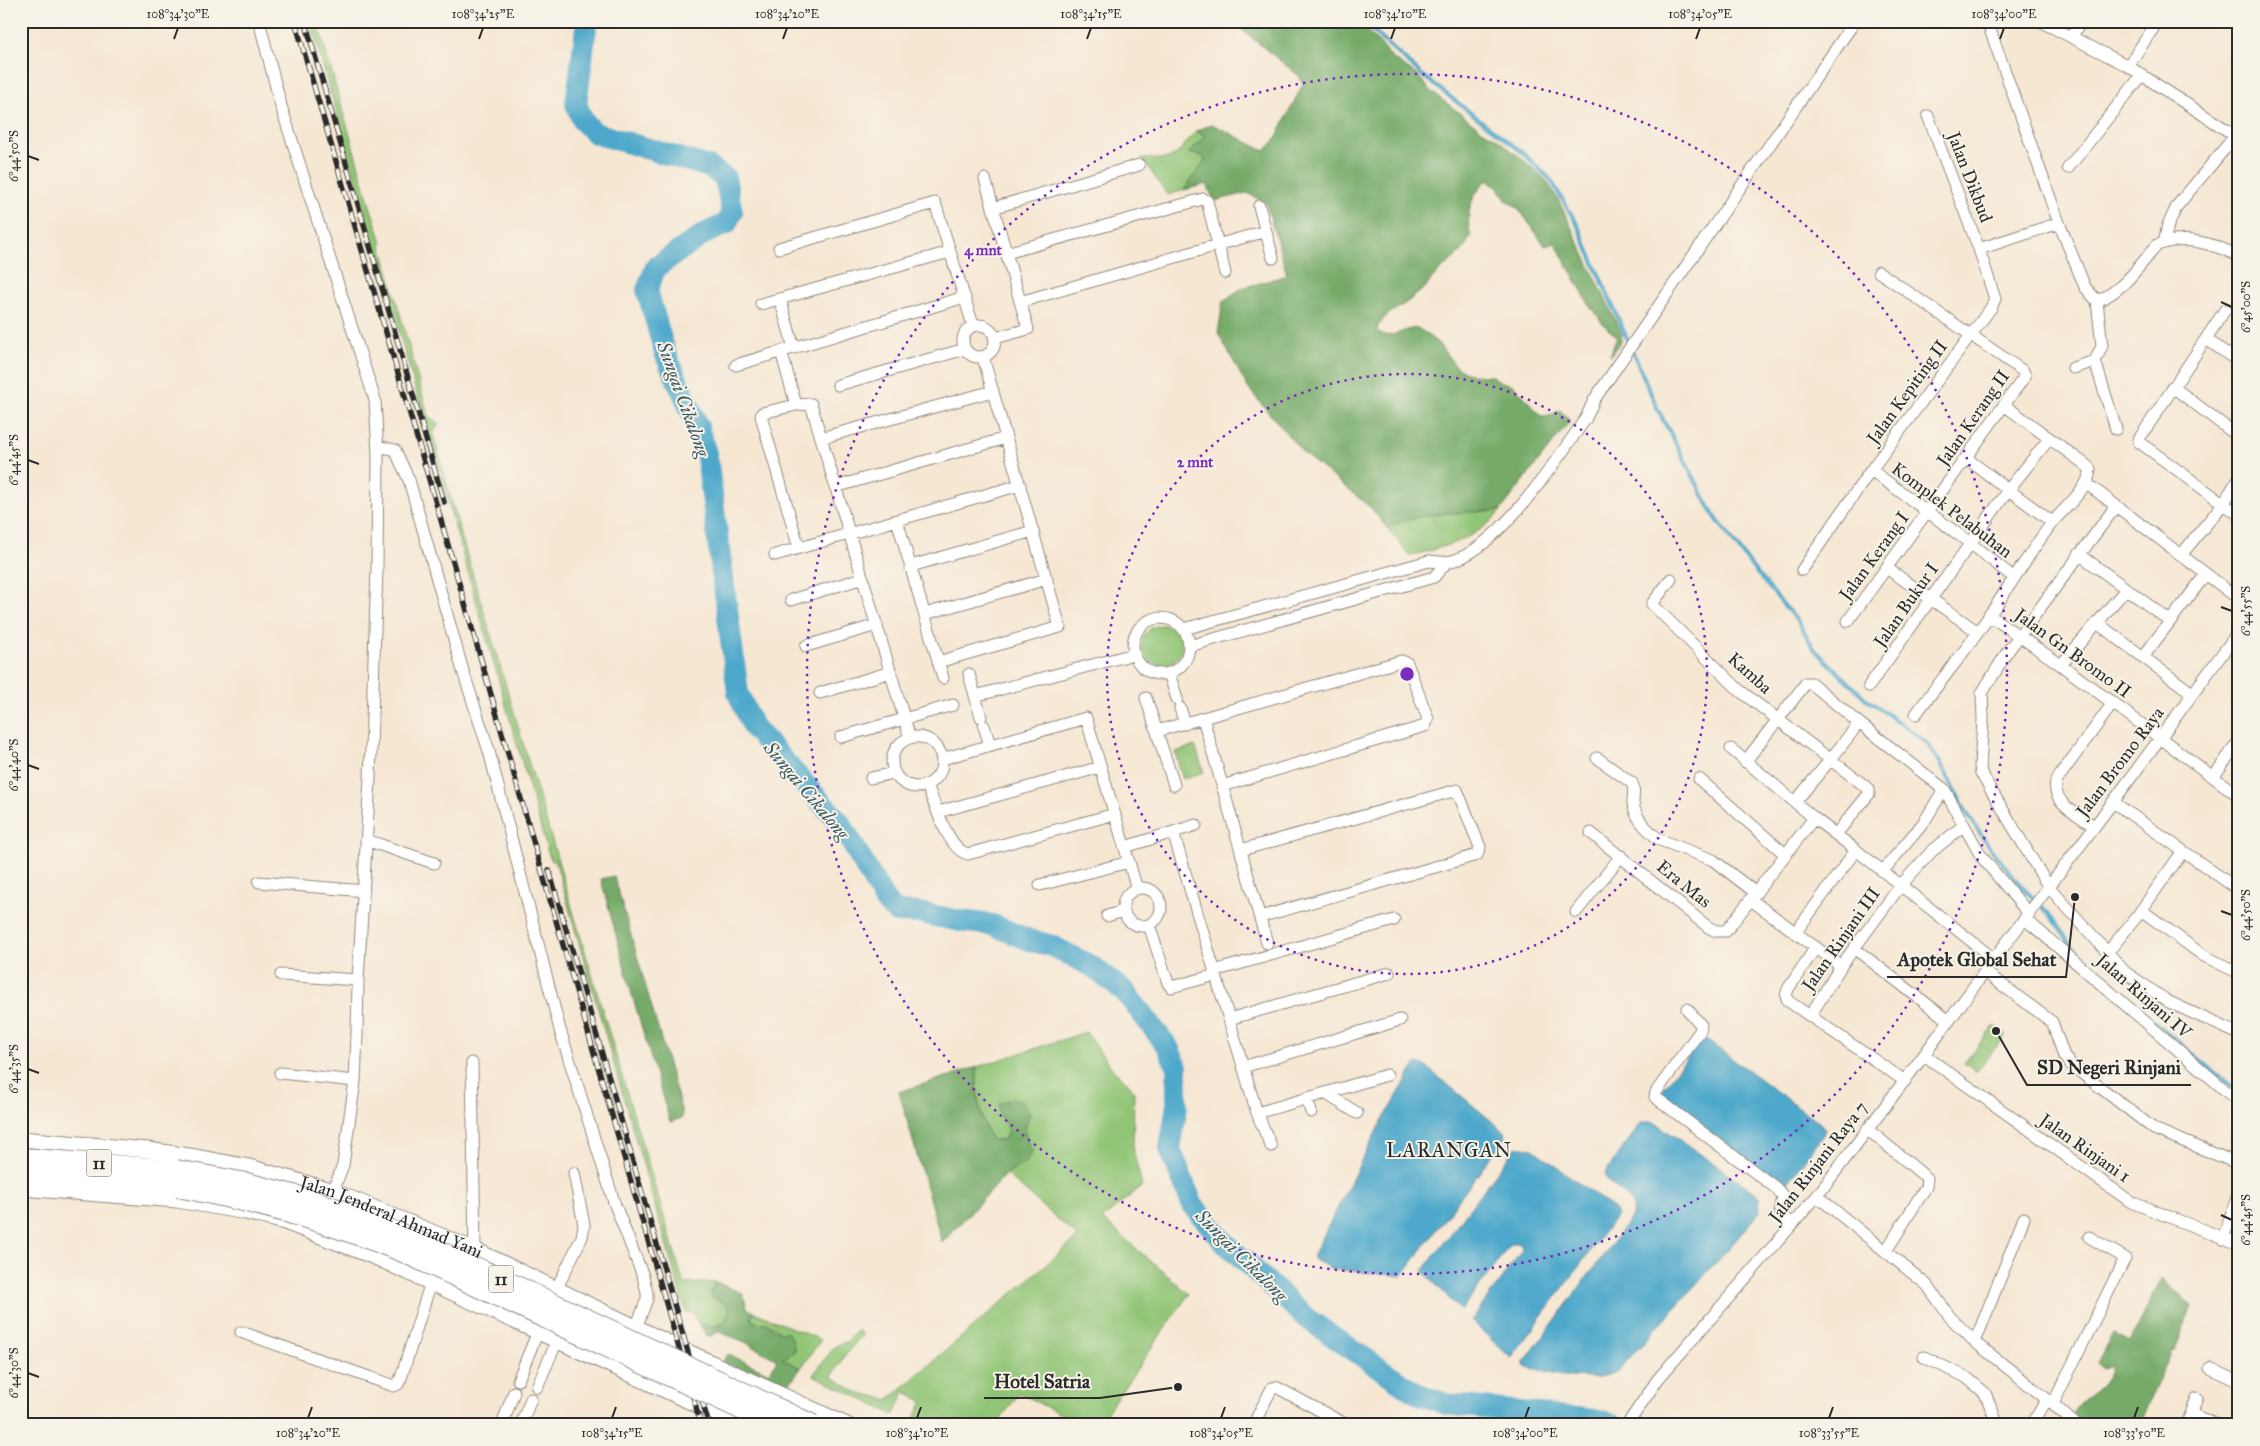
<svg xmlns="http://www.w3.org/2000/svg" width="2260" height="1446" font-family="'IM FELL Great Primer',serif">
	<style>
		.green { fill: #91c576; stroke: #5e7850 }
		.forest { fill: #74aa67; stroke: #506a49 }
		.water { fill: #4da8cb; stroke: #3c6a7b }
		.lines { fill: none; stroke-linecap: round; stroke-linejoin: round }
		.stream { stroke: #4da8cb; stroke-width: 4 }
		.river { stroke: #4da8cb; stroke-width: 22 }
		.street-casing { stroke: #90897f; stroke-width: 13 }
		.secondary-casing { stroke: #90897f; stroke-width: 17 }
		.highway-casing { stroke: #90897f; stroke-width: 22 }
		.street { stroke: #fff; stroke-width: 11 }
		.secondary { stroke: #fff; stroke-width: 15 }
		.highway { stroke: #fff; stroke-width: 20 }
		.rail-casing { stroke: #2b2b2b; stroke-width: 5.5 }
		.rail { stroke: #f7f3e8; stroke-width: 4; stroke-dasharray: 11; stroke-linecap: butt }
		.highway-bridge-casing { stroke: #90897f; stroke-width: 22; stroke-linecap: butt }
		.highway-bridge { stroke: #fff; stroke-width: 20 }
		.ticks { fill: none; stroke: #2b2b2b; stroke-width: 2 }
		.ring { fill: none; stroke: #7b2cbf; stroke-width: 2.5; stroke-dasharray: 2.5 5 }
		.labels { text-anchor: middle; stroke-width: 4; stroke-linejoin: round; paint-order: stroke }
		.shield { fill: #f7f3e8; stroke: #686764; stroke-width: 1 }
		.shield-label { font-size: 16px; font-weight: bold; fill: #2b2b2b }
		.street-label { font-size: 18px; fill: #2b2b2b; stroke: #f7f3e8 }
		.water-label { font-size: 19px; font-style: italic; fill: #375763; stroke: #f7f3e8 }
		.quarter-label { font-size: 20px; letter-spacing: 1px; fill: #2b2b2b; stroke: #f7f3e8 }
		.centre { fill: #7b2cbf; stroke: #f7f3e8; stroke-width: 2.5 }
		.ring-label { font-size: 15px; text-anchor: middle; font-weight: bold; fill: #7b2cbf; stroke: #f7f3e8; stroke-width: 4; stroke-linejoin: round; paint-order: stroke }
		.leader { fill: none; stroke: #2b2b2b; stroke-width: 2 }
		.callout-dot { fill: #2b2b2b; stroke: #f7f3e8; stroke-width: 2 }
		.callout-label { font-size: 19px; text-anchor: middle; font-weight: bold; fill: #2b2b2b; stroke: #f7f3e8; stroke-width: 4; stroke-linejoin: round; paint-order: stroke }
		.neatline { fill: none; stroke: #2b2b2b; stroke-width: 2 }
		.ticks-label { font-size: 12px; text-anchor: middle; fill: #2b2b2b }
	</style>
	<rect width="100%" height="100%" fill="#f7f3e8"/>
	<filter id="ink" filterUnits="userSpaceOnUse"><feTurbulence type="fractalNoise" baseFrequency=".02" numOctaves="2"/><feDisplacementMap in="SourceGraphic" scale="10" xChannelSelector="R" yChannelSelector="G"/><feConvolveMatrix kernelMatrix="1 2 1 2 8 2 1 2 1" color-interpolation-filters="sRGB"/></filter>
	<filter id="wash" filterUnits="userSpaceOnUse"><feTurbulence type="fractalNoise" baseFrequency=".0096" numOctaves="4" result="noise"/><feDisplacementMap in="SourceGraphic" scale="20" xChannelSelector="R" yChannelSelector="G"/><feGaussianBlur stdDeviation="1.12" result="paint"/><feColorMatrix in="noise" values="0 0 0 0 0 0 0 0 0 0 0 0 0 0 0 0 0 1.4 0 .05"/><feComposite in="paint" operator="in"/></filter>
	<g filter="url(#wash)">
		<rect width="100%" height="100%" fill="#f6e7d3"/>
		<path class="green" d="M310,21H317L320,31L371,209L382,242L381,245L428,415L431,419L439,423L433,434L462,538L684,1284L716,1282L711,1292C717,1298 726,1300 729,1309L726,1321L714,1326L698,1323L692,1312L686,1313L555,860L551,861L547,849Z
			M1196,131L1205,136L1189,153L1203,156L1205,160L1184,190L1167,195L1142,158C1176,162 1175,156 1196,131Z
			M1501,510C1480,539 1442,547 1410,556L1387,528C1423,510 1462,514 1501,510Z
			M1142 645a20 20 0 1 1 40 0a20 20 0 1 1-40 0Z
			M1195,746L1204,772L1183,779L1175,752Z
			M1994,1026L2006,1035L1976,1072L1964,1063Z
			M1086,1032L1113,1070L1127,1082L1134,1091L1133,1149L1142,1186L1102,1219L1189,1294L1098,1425H1082L1019,1393L997,1425H914L912,1424L923,1401L905,1392L894,1415L813,1375L835,1346L846,1342L858,1330L863,1335L845,1355L832,1377L857,1392L888,1400L1078,1237L1006,1174L1025,1163L1032,1152C1024,1136 1023,1130 1030,1114H999L1009,1130L1004,1140H992C978,1116 977,1094 977,1067Z
			M754,1312L821,1340L801,1368L782,1359L794,1352L795,1348C790,1340 776,1326 767,1323C763,1322 757,1323 754,1322L751,1318Z"/>
		<path class="forest" d="M1231,21H1356L1379,42L1392,58L1418,76L1432,92L1482,130L1495,137L1532,167L1547,181L1558,199L1622,334L1621,341L1610,356L1617,336C1606,329 1599,320 1594,309L1592,310L1555,243L1545,246L1519,209L1506,200L1498,188L1487,180C1470,197 1465,215 1471,237L1461,252L1434,276L1426,287L1406,303L1387,315L1378,326L1377,331C1389,342 1403,328 1418,328L1438,343L1457,368L1472,375L1492,376L1501,382L1514,385L1541,416L1551,415L1560,410L1570,421L1501,510C1462,514 1423,510 1387,528L1370,507L1303,453L1248,388L1218,333L1223,301L1242,288L1287,275L1266,203L1247,193L1214,201L1207,184L1184,190L1205,160L1203,156L1189,153L1205,136L1196,131L1212,124L1265,151L1275,140L1303,84L1299,76Z
			M614,876L682,1112V1118L670,1122L630,988L601,879Z
			M977,1067C976,1094 978,1116 992,1140H1004L1009,1130L999,1114V1104L1013,1098L1023,1102L1030,1114C1023,1130 1024,1136 1032,1151L1025,1163L1006,1174L942,1243L899,1092Z
			M2162,1278L2192,1306L2175,1350H2172L2140,1425H2108L2094,1418L2091,1425H2083L2073,1413C2084,1392 2106,1394 2111,1365L2103,1368L2097,1363L2113,1332L2130,1341Z
			M716,1282L742,1293L748,1309L754,1312L751,1318L754,1322C773,1323 768,1327 783,1333L786,1331C791,1335 795,1346 794,1352L782,1359L801,1368L789,1384L775,1386L722,1361L728,1354L769,1373L777,1360L745,1342L719,1332L708,1337L698,1323C704,1323 713,1328 717,1326C736,1317 731,1301 712,1298L711,1292Z"/>
		<path class="water" d="M1705,1039L1820,1123L1825,1129L1823,1135L1785,1187H1782L1664,1097L1662,1099L1660,1093L1700,1041Z
			M1416,1064L1424,1065L1504,1131L1505,1138L1402,1276L1332,1269L1312,1258L1376,1132Z
			M1642,1122H1654L1755,1192L1759,1196L1760,1211L1731,1246L1617,1372C1589,1384 1552,1375 1524,1366V1362L1633,1215C1636,1190 1604,1189 1605,1173Z
			M1518,1146L1533,1149L1614,1209L1617,1215L1511,1358L1471,1321L1521,1252L1522,1247L1518,1243L1510,1245L1461,1311L1423,1271L1515,1148Z"/>
		<g class="lines">
			<path class="stream" d="M1362,21L1423,76L1522,152L1551,180L1577,224L1659,412L1713,514L1755,571L1798,622L1815,650L1864,697L1927,743L1941,764L1967,813L1989,847L2024,889L2048,913L2081,958L2112,987
				M2141,1011L2239,1092"/>
			<path class="river" d="M587,21L576,104L583,121L595,133L709,167L725,178L732,212L726,224L704,234L656,267L647,290L665,353L697,424L707,457L738,693L753,727L841,824L885,901L896,912L920,913L960,921L993,925L1029,940L1052,946L1093,967L1124,991L1168,1047L1177,1067V1105L1170,1149L1192,1204L1223,1241L1306,1318L1416,1393L1446,1404L1595,1420L1613,1425"/>
		</g>
	</g>
	<g filter="url(#ink)">
		<g class="lines">
			<g class="street-casing">
				<path id="street" d="M259,21L281,106L375,400L378,455L377,569L370,779L358,980L357,1035L355,1081L343,1165L333,1191
					M1987,21L2059,223L2085,287L2097,301L2102,346L2095,361L2073,368
					M2040,21L2128,66L2239,138
					M2071,37L2082,21
					M2128,66L2158,21
					M2068,168L2142,75
					M985,179L1028,329L995,338
					M1259,206L1273,258
					M993,208L1139,165
					M2164,243L2168,225L2177,206L2235,136
					M779,248L935,203L973,325
					M1979,249L2059,223
					M1006,253L1203,199L1207,201L1225,273
					M780,299L794,348
					M2097,301C2123,291 2139,266 2157,245C2186,235 2211,243 2239,256
					M1020,302L1266,231
					M761,304L950,252
					M2225,310L2139,439V442L2239,515
					M963 341a16 16 0 1 1 32 0a16 16 0 1 1-32 0Z
					M2206,339L2239,362
					M781,351L796,405L762,413L761,416L799,548
					M2095,361L2116,429
					M736,365L965,297
					M838,385L965,349
					M2173,387L2239,437
					M796,405L811,404L910,738
					M821,438L993,391
					M378,446L395,450L409,480L463,671L489,751L560,1030L615,1205L643,1276L647,1293V1299L636,1328
					M1966,458L2052,522
					M1871,470L1970,543L2013,577
					M2086,483L2239,599
					M835,487L1006,438
					M2116,506L2008,651L1982,693L1983,720L1980,766L1981,773L2048,886L2125,972L2169,1002L2239,1034
					M897,520L943,678
					M2079,554L2170,621
					M775,555L1020,485
					M2181,555L2223,504L2239,478
					M911,566L1033,531
					M1888,569L1978,632
					M1802,570L1871,470L1991,308L1995,299L1979,249L1928,116
					M1671,579L1652,604L1739,690L1869,789V794L1836,834
					M791,600L863,578
					M925,614L1047,579
					M1989,615L2061,665L2239,796
					M1133 646a28 28 0 1 1 56 0a28 28 0 1 1-56 0Z
					M1848,621L2025,376L2023,371L1879,272
					M2097,623L2192,693
					M1184,629L1429,561C1435,561 1442,563 1448,562C1496,553 1558,458 1586,418L1594,400L1855,21
					M806,646L877,625
					M1189,646L1434,577L1447,562
					M2143,657L2206,574
					M938,662L1060,627L983,357
					M2061,665L2126,589
					M1169,673L1177,699
					M969,674L981,717
					M1869,686L2009,489L2049,439
					M820,693L891,672
					M975,696L1134,654
					M1146,698L1174,785
					M1180,708L1185,724
					M1916,714C1940,681 1967,650 1989,616C2010,585 2029,554 2051,524C2062,510 2091,487 2090,469L2086,465L2004,405
					M1203,718L1401,661L1407,663L1428,719L1425,726L1222,786
					M984,726L990,745
					M1157,731L1203,718L1267,943
					M892 762a25 25 0 1 1 50 0a25 25 0 1 1-50 0Z
					M841,737L953,705
					M1731,749L1814,818L1856,850L1796,932
					M1597,758L1632,783C1635,790 1633,796 1633,803C1635,819 1648,831 1660,840L1713,860L1756,893
					M942,759L1086,718L1137,889
					M1745,762L1806,683H1811L1859,723L1944,789L1981,856L2029,914
					M2214,776L2239,741
					M871,778L894,773
					M1699,779L1785,854
					M927,785C935,804 948,850 968,854L1115,814
					M1795,802L1831,759L1859,723
					M2113,802L2239,890
					M938,812L1101,767
					M2094,826C2079,815 2051,803 2056,781L2113,703
					M1173,832L1257,1113L1271,1146
					M1591,833L1708,927L1716,931H1726L1814,818
					M366,840L434,863
					M1125,847L1196,825
					M1241,850L1457,790L1480,847L1477,855L1260,917
					M1856,850L1994,959
					M1883,871L1924,822L1944,789
					M259,882L364,891
					M1040,885L1129,862
					M1123 907a19 19 0 1 1 38 0a19 19 0 1 1-38 0Z
					M1751,900L1841,966
					M2141,910L2204,956L2239,973
					M1576,912L1621,856
					M1107,916L1124,911
					M2025,919L2239,1102
					M1149,925L1168,983L1171,987L1216,975
					M1816,947L1788,989L1786,996L1788,1001L1905,1081
					M1854,948L1949,1021
					M2107,953L2138,915L2183,851
					M1214,971L1394,920
					M1985,972L2052,1022L2064,1056L2070,1064L2154,1129L2239,1164
					M281,975L358,980
					M1687,1009L1701,1025L1700,1031L1656,1092L1655,1097L1776,1188L1783,1196L1780,1214L1792,1224
					M1810,1016L1841,966L1901,885L1931,852L1964,825
					M1229,1019L1389,973
					M1924,1055L2131,1202L2239,1244
					M472,1063L475,1250
					M1243,1067L1400,1020
					M280,1073L355,1081
					M1325,1093L1357,1113
					M1307,1098L1311,1112
					M1257,1113L1387,1075
					M1867,1129L1927,1178L1926,1187L1886,1251
					M1817,1196L1927,1285L1950,1317L1975,1342L2053,1404L2076,1425
					M2223,1239L2239,1191
					M553,1296L582,1237L584,1225L574,1173
					M241,1332L394,1386L398,1384L401,1378L431,1282
					M1975,1342L2024,1218
					M1924,1357L1966,1377L1985,1393L1998,1425
					M2210,1368L2239,1382
					M518,1380L541,1324
					M537,1387L560,1334
					M2053,1404L2125,1258L2089,1237
					M2191,1414L2197,1398
					M2033,1423L2047,1399
					M502,1425L514,1392
					M521,1425L531,1399
					M1253,1425L1272,1388L1276,1387L1347,1425
					M1627,1425L1658,1379L1817,1196L1924,1055L1994,959L2113,802L2239,631
					M2186,1425L2191,1414L2217,1425"/>
			</g>
			<g class="secondary-casing">
				<g id="secondary">
					<path id="s1" d="M21,1139L148,1150L196,1157L249,1167L333,1191L475,1250L679,1348L847,1425"/>
					<path d="M21,1188L177,1200L246,1212L285,1222L375,1257L741,1425"/>
				</g>
			</g>
			<g class="highway-casing">
				<path id="highway" d="M21,1158L176,1170
					M21,1174L178,1187"/>
			</g>
			<use href="#street" class="street"/>
			<use href="#secondary" class="secondary"/>
			<use href="#highway" class="highway"/>
			<g class="rail-casing">
				<path id="rail" d="M295,21L440,517L701,1425
					M305,21L444,502
					M549,870L709,1425"/>
			</g>
			<use href="#rail" class="rail"/>
			<g class="highway-bridge-casing">
				<path id="highway-bridge" d="M176,1170L246,1183L305,1198L364,1218L482,1270L813,1425
					M178,1187C259,1203 326,1221 403,1252L775,1425"/>
			</g>
			<use href="#highway-bridge" class="highway-bridge"/>
		</g>
	</g>
	<path class="ticks" d="M174,39L178,28M479,39L483,28M783,39L787,28M1087,39L1091,28M1391,39L1395,28M1696,39L1700,28M2000,39L2004,28M28,156L39,160M2221,302L2232,307M28,460L39,464M2221,607L2232,611M28,765L39,769M2221,911L2232,915M28,1069L39,1073M2221,1215L2232,1220M28,1373L39,1377M308,1418L312,1407M612,1418L616,1407M917,1418L921,1407M1221,1418L1225,1407M1525,1418L1529,1407M1829,1418L1833,1407M2134,1418L2138,1407"/>
	<g class="ring">
		<circle cx="1407" cy="674" r="300"/>
		<circle cx="1407" cy="674" r="600"/>
	</g>
	<g class="labels">
		<g class="shield">
			<rect x="86.5" y="1149.5" width="25" height="27" rx="4"/>
			<rect x="488.5" y="1265.5" width="25" height="27" rx="4"/>
		</g>
		<g class="shield-label">
			<text x="99" y="1169">11</text>
			<text x="501" y="1285">11</text>
		</g>
		<g class="street-label">
			<text transform="translate(1970 177) rotate(69)" y="6">Jalan Dikbud</text>
			<text transform="translate(1907 392) rotate(-54)" y="6">Jalan Kepiting II</text>
			<text transform="translate(1973 418) rotate(-55)" y="6">Jalan Kerang II</text>
			<text transform="translate(1952 510) rotate(37)" y="6">Komplek Pelabuhan</text>
			<text transform="translate(1874 556) rotate(-54)" y="6">Jalan Kerang I</text>
			<text transform="translate(1906 605) rotate(-55)" y="6">Jalan Bukur I</text>
			<text transform="translate(2073 653) rotate(36)" y="6">Jalan Gn Bromo II</text>
			<text transform="translate(1750 673) rotate(42)" y="6">Kamba</text>
			<text transform="translate(2120 762) rotate(-53)" y="6">Jalan Bromo Raya</text>
			<text transform="translate(1684 884) rotate(39)" y="6">Era Mas</text>
			<text transform="translate(1841 939) rotate(-55)" y="6">Jalan Rinjani III</text>
			<text transform="translate(2144 996) rotate(41)" y="6">Jalan Rinjani IV</text>
			<text transform="translate(2085 1148) rotate(35)" y="6">Jalan Rinjani 1</text>
			<text transform="translate(1818 1162) rotate(-52)" y="6">Jalan Rinjani Raya 7</text>
			<text dy="6" stroke="none"><textPath href="#s1" startOffset="381">Jalan Jenderal Ahmad Yani</textPath></text>
		</g>
		<g class="water-label">
			<text transform="translate(684 399) rotate(70)" y="7">Sungai Cikalong</text>
			<text transform="translate(807 790) rotate(50)" y="7">Sungai Cikalong</text>
			<text transform="translate(1242 1255) rotate(45)" y="7">Sungai Cikalong</text>
		</g>
		<g class="quarter-label">
			<text x="1449" y="1157">LARANGAN</text>
		</g>
	</g>
	<circle cx="1407" cy="674" r="8" class="centre"/>
	<g class="ring-label">
		<text x="983" y="255">4 mnt</text>
		<text x="1195" y="467">2 mnt</text>
	</g>
	<path class="leader" d="M2075 897L2066 977H1887M1996 1031L2027 1085H2191M1178 1387L1100 1398H984"/>
	<g class="callout-dot">
		<circle cx="2075" cy="897" r="5"/>
		<circle cx="1996" cy="1031" r="5"/>
		<circle cx="1178" cy="1387" r="5"/>
	</g>
	<g class="callout-label">
		<text x="1977" y="966">Apotek Global Sehat</text>
		<text x="2109" y="1074">SD Negeri Rinjani</text>
		<text x="1042" y="1388">Hotel Satria</text>
	</g>
	<rect width="2260" height="1446" fill="none" stroke="#f7f3e8" stroke-width="55"/>
	<rect x="28" y="28" width="2204" height="1390" class="neatline"/>
	<g class="ticks-label">
		<text x="178" y="18">108°34'30"E</text>
		<text x="483" y="18">108°34'25"E</text>
		<text x="787" y="18">108°34'20"E</text>
		<text x="1091" y="18">108°34'15"E</text>
		<text x="1395" y="18">108°34'10"E</text>
		<text x="1700" y="18">108°34'05"E</text>
		<text x="2004" y="18">108°34'00"E</text>
		<text transform="translate(14 156) rotate(-90)" y="4">6°44'50"S</text>
		<text transform="translate(2246 307) rotate(-90)" y="4">6°45'00"S</text>
		<text transform="translate(14 460) rotate(-90)" y="4">6°44'45"S</text>
		<text transform="translate(2246 611) rotate(-90)" y="4">6°44'55"S</text>
		<text transform="translate(14 765) rotate(-90)" y="4">6°44'40"S</text>
		<text transform="translate(2246 915) rotate(-90)" y="4">6°44'50"S</text>
		<text transform="translate(14 1069) rotate(-90)" y="4">6°44'35"S</text>
		<text transform="translate(2246 1220) rotate(-90)" y="4">6°44'45"S</text>
		<text transform="translate(14 1373) rotate(-90)" y="4">6°44'30"S</text>
		<text x="308" y="1437">108°34'20"E</text>
		<text x="612" y="1437">108°34'15"E</text>
		<text x="917" y="1437">108°34'10"E</text>
		<text x="1221" y="1437">108°34'05"E</text>
		<text x="1525" y="1437">108°34'00"E</text>
		<text x="1829" y="1437">108°33'55"E</text>
		<text x="2134" y="1437">108°33'50"E</text>
	</g>
</svg>
